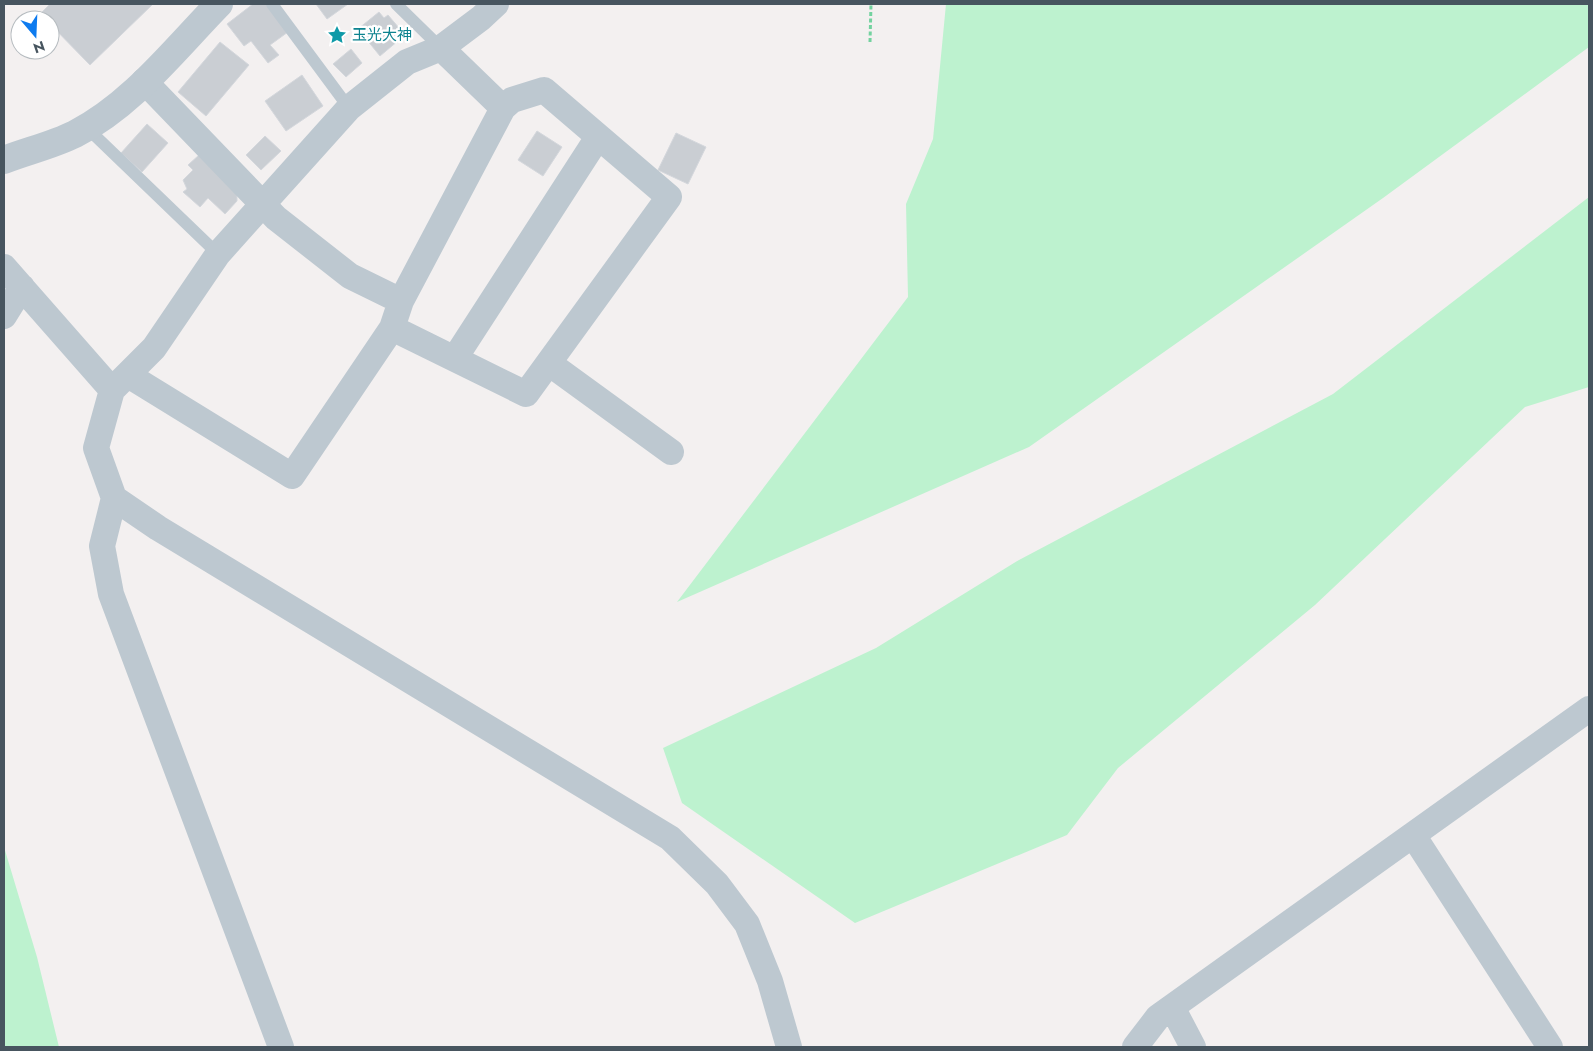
<svg xmlns="http://www.w3.org/2000/svg" width="1593" height="1051" font-family="Jost,'Noto Sans JP',sans-serif">
	<style>
		.green { fill: #bdf2cf }
		.building { fill: #caced3; stroke: #d4d7dc }
		.lines { fill: none; stroke-linecap: round; stroke-linejoin: round }
		.path { stroke: #73d29f; stroke-width: 3; stroke-dasharray: 4 2.5; stroke-linecap: butt }
		.service { stroke: #bdc8d0; stroke-width: 12 }
		.minor { stroke: #bdc8d0; stroke-width: 26 }
		.tertiary { stroke: #bdc8d0; stroke-width: 28 }
		.labels { text-anchor: middle; stroke-width: 4.5; stroke-linejoin: round; paint-order: stroke }
		.culture-label { font-size: 15px; fill: #0d838f; stroke: #fff; text-anchor: start }
	</style>
	<rect width="100%" height="100%" fill="#f3f0f0"/>
	<path class="green" d="M946,4H1589V47L1383,198L1029,447L677,602L908,297L906,204L933,139Z
		M1589,197V387L1525,407L1315,605L1118,768L1067,835L855,923L682,803L663,748L876,648L1019,560L1333,394Z
		M4,847L37,957L59,1047H4Z"/>
	<path class="building" d="M50,4H153L90,65L50,24V20H46L40,14Z
		M253,4H266L288,32L270,45L279,55L268,63L251,41L244,46L227,24Z
		M316,4H348L327,19Z
		M379,12L384,18L388,15L405,35L380,56L358,29Z
		M339,28L345,36L337,42L331,34Z
		M220,42L249,65L206,116L178,92Z
		M351,49L362,63L346,77L333,64Z
		M302,75L323,106L286,131L265,101Z
		M147,124L168,143L142,172L121,153Z
		M537,131L562,147L543,176L518,160Z
		M676,133L706,147L688,184L658,170Z
		M265,136L281,151L261,170L246,155Z
		M199,155L237,192V201L225,214L208,198L200,207L183,192L187,189L183,180L193,170L188,165Z"/>
	<g class="lines">
		<path class="path" d="M870,42L871,4"/>
		<path class="service" d="M272,4L349,108
			M396,4L441,48
			M86,127L218,254"/>
		<path class="minor" d="M496,4L481,18L441,48L407,62L349,108L218,254L154,348L112,390L96,448L114,498L158,528L670,838L717,884L747,924L770,981L789,1047
			M441,48L503,108
			M144,81L276,218L350,276L401,301
			M4,267L112,390
			M4,316L22,287
			M455,358L598,137
			M550,364L671,452
			M128,375L292,476L392,328L401,301L503,108L512,100L544,90L669,197L526,394L392,328
			M114,498L102,546L111,594L281,1047
			M1413,835L1550,1047
			M1172,1007L1193,1047
			M1135,1047L1158,1017L1589,709"/>
		<path class="tertiary" d="M4,160C27,151 53,145 75,134C132,105 175,49 219,4"/>
	</g>
	<defs>
		<g id="sight-bare" transform="scale(1.5)"><path d="M0-6L1.8-2.2L6-1.7L2.9 1.2L3.7 5.4L0 3.3L-3.7 5.4L-2.9 1.2L-6-1.7L-1.8-2.2Z" fill="#0f9aa8" stroke="#fff" stroke-width="2.5" paint-order="stroke"/></g>
	</defs>
	<g fill-rule="evenodd">
		<use href="#sight-bare" x="337" y="35"/>
	</g>
	<g class="labels">
		<g class="culture-label">
			<text x="352" y="40">玉光大神</text>
		</g>
	</g>
	<rect width="1593" height="1051" fill="none" stroke="#47555f" stroke-width="10"/>
	<g transform="translate(35 35) rotate(161)"><circle r="24" fill="#ffffff" stroke="#b5bbbf"/>
	<path d="M0-4L9 19L0 12L-9 19Z" fill="#0e7bef"/>
	<text y="-8" font-size="14" font-weight="bold" text-anchor="middle" fill="#47555f">N</text>
	</g>
</svg>
